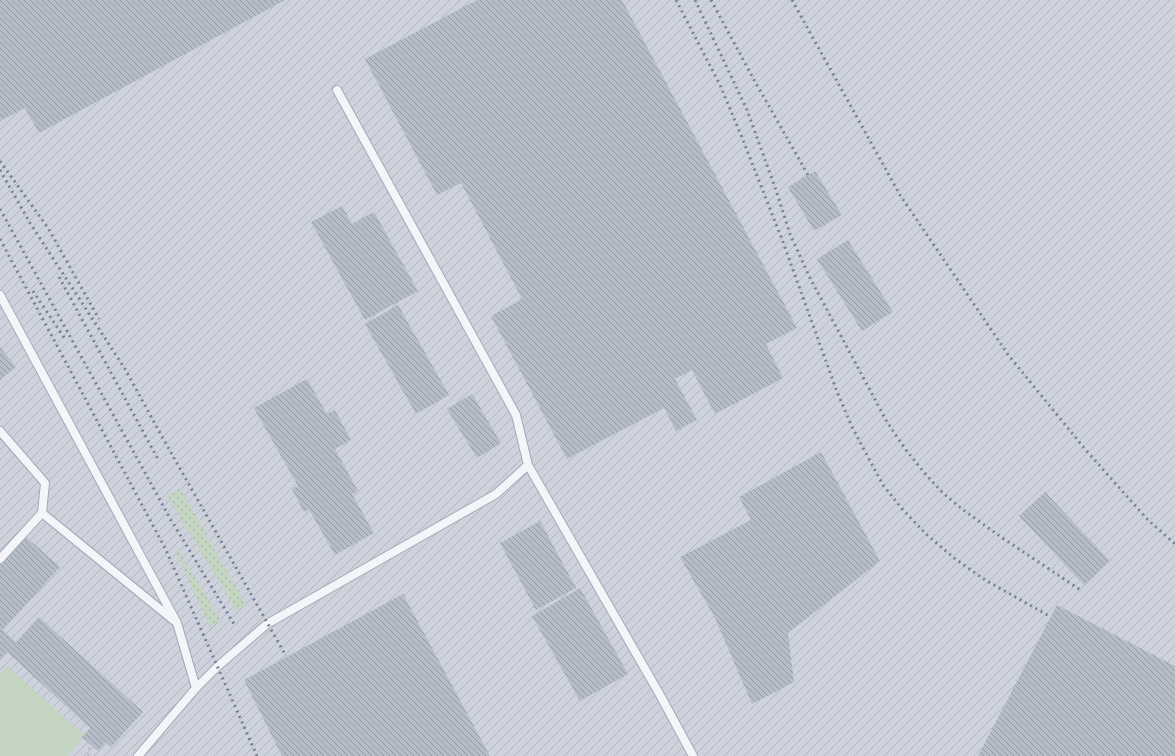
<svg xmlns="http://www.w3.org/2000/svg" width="1175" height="756" font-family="Overpass,sans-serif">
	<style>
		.industrial { fill: url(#industrial-furrows) }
		.grass { fill: url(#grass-dots) }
		.park { fill: #c4d5c1 }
		.building { fill: url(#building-back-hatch) }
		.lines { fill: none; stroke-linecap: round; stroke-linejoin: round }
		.service-casing { stroke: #a5a9b6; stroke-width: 10 }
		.path { stroke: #bfc1c9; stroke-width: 2.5; stroke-dasharray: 3 3; stroke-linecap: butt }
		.service { stroke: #f4f5f8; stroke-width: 8 }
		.rail { stroke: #788096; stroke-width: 3; stroke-dasharray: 2 4; stroke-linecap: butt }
	</style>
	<defs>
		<pattern id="industrial-furrows" width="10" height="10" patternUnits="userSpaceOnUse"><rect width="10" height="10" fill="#ced2dd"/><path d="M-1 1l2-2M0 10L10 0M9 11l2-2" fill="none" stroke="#b1b5bf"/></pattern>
		<pattern id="grass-dots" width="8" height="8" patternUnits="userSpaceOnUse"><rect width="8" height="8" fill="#c4d5c1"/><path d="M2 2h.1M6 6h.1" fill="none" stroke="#a8b7a7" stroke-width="1.8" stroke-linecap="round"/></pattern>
		<pattern id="building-back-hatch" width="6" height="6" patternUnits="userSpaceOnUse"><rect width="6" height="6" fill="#b7bcc9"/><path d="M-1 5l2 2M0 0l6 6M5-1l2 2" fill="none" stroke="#9599a5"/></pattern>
	</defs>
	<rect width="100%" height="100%" fill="#e1e3eb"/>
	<path class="industrial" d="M0,0H1175V756H0Z"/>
	<path class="grass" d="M180,488L246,605L237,611L167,496Z
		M177,548L221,620L210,627L175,549Z"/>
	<path class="park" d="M7,666L84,735L68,756H0V674Z"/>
	<path class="building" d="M0,0H285L39,133L25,108L0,121Z
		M477,0H622L797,328L766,344L783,378L715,414L692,370L675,379L697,420L676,431L664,408L567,459L491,316L522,299L461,183L437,195L365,59Z
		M815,171L842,215L814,231L788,187Z
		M342,206L352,224L374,212L418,291L365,320L311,222Z
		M848,240L893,312L862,331L817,259Z
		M398,305L449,395L416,414L365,324Z
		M0,347L16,367L0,380Z
		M307,379L327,414L335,410L351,440L335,449L358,491L352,494L374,533L335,555L309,509L304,512L292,489L298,486L254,408Z
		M472,394L501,443L477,458L447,409Z
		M821,452L880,561L788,633L794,682L752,704L715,618L680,557L751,520L739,497Z
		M1045,492L1110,561L1084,585L1019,516Z
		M540,521L576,588L536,610L500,543Z
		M26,537L60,567L3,630L16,642L39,617L143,712L111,747L106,742L98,751L82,737L90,728L7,652L0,659V565Z
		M580,588L628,674L580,701L532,616Z
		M403,594L490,756H282L244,680Z
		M1057,605L1175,666V756H978Z"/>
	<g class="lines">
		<g class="service-casing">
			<path id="service" d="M0,295L177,623
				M0,431L45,483L42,513
				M528,465L660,695L693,756
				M0,559L42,513L177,623L196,688
				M138,756L196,688L217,667L267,624L496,494L528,465L516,415L337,90"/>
		</g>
		<path class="path" d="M88,756L90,744"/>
		<use href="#service" class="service"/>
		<path class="rail" d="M676,0L720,85L741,135L783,242L836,389L852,427L883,485L903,510L926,534L954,558L985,580L1051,617
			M695,0L747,110L776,190L790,234L810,278L887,422L906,450L927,476L943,493L962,509L1001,537L1082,591
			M711,0L753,78L808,175
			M792,0L900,195L1009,356L1085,449L1146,518L1175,544
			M0,161L48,228L99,319
			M0,170L30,223L125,369L165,442L286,656
			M0,209L171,520L234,624
			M0,239L165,548L257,756
			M59,277L159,461
			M33,291L65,339"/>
	</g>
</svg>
